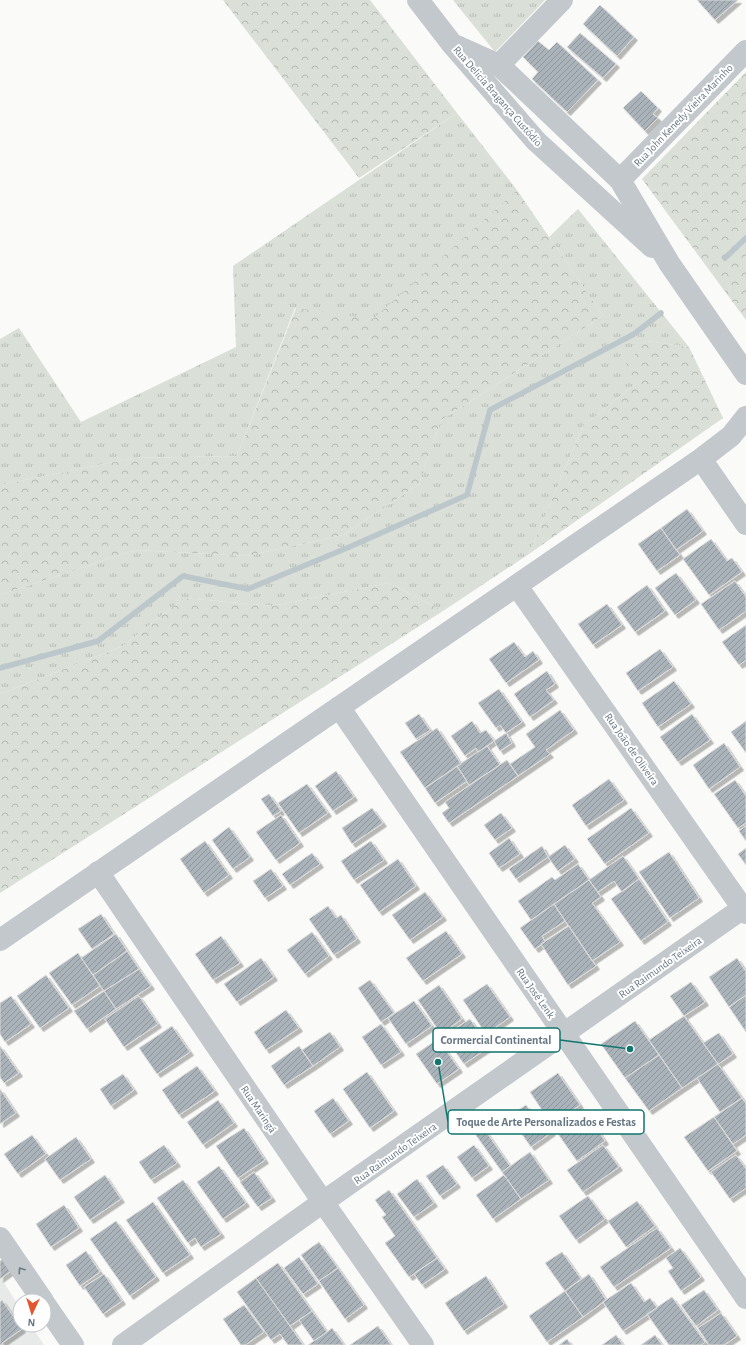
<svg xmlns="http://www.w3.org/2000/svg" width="746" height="1345" font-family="'Alegreya Sans',sans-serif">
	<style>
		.built { fill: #e8e9e9 }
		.grass { fill: url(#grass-tufts) }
		.forest { fill: url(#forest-crowns) }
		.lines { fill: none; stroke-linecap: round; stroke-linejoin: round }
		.stream { stroke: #bbc7cb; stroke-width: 5.5 }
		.building { fill: url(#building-hatch); stroke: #dcdcda; filter: url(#shadow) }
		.minor { stroke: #c3c8cc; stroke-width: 22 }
		.oneway { stroke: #6a7a87 }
		.labels { text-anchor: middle; stroke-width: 4; stroke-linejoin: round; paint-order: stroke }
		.street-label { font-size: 11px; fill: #657683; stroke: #fff }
		.leader { fill: none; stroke: #0f766e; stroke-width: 1.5 }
		.callout-dot { fill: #0f766e; stroke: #fff; stroke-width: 1.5 }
		.callout { fill: #fff; stroke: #0f766e; stroke-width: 1.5 }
		.callout-label { font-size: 12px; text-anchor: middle; font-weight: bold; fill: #657683 }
	</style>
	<defs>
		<pattern id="grass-tufts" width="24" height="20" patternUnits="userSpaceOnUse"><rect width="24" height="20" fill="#dadfd7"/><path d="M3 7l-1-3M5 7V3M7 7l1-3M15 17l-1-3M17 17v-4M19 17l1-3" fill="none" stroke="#b4b9b4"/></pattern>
		<pattern id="forest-crowns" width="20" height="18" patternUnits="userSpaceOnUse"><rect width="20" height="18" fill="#dadfd7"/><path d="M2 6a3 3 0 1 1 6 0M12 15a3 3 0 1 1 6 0" fill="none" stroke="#b4b9b4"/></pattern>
		<pattern id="building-hatch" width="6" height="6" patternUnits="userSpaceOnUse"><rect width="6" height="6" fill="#aab3b9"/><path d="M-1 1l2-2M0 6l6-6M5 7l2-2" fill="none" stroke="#8e969c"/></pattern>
		<filter id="shadow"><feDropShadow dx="3.5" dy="3.5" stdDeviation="0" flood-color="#0004"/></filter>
	</defs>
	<rect width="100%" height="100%" fill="#fafaf8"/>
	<path class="built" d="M3,1259L1,1278L20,1308V1325H31L44,1345H0V1261Z"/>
	<path class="grass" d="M453,0H545L495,52Z
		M457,113L517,190L373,320L295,308L237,456L134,458L0,485V339L19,328L81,422L236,347L233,266Z
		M578,209L689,347L647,341L626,365L635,384L583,426L529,554L443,611L389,583L273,606L184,598L123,646L0,694V595L135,550L247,556L343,535L419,484L441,420L603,316L549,237Z"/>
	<path class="forest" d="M223,0H370L457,113L359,178Z
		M746,72V320L642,179Z
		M517,190L603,316L441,420L419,484L343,535L247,556L135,550L0,595V485L134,458L237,456L296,308L373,319Z
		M647,341L689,347L723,418L529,554L583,426L635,384L625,365Z
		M389,583L443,611L0,893V694L123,646L184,598L273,606Z"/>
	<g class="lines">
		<path class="stream" d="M725,258L746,238
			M0,668L98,641L183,576L248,589L347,548L467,495L490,410L634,334L661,313"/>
	</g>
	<path class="building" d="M697,0H738L715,20Z
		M600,5L634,37L617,56L583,24Z
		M580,33L616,64L603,78L567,47Z
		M538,41L549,50L557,42L598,80L567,112L532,79L538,72L523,57Z
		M641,91L658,108L653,114L658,118L645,131L623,108Z
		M687,509L703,531L676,550L661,528Z
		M661,528L680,555L657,571L638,544Z
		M711,539L727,561L732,558L742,572L709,595L683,559Z
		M676,573L696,600L675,615L655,588Z
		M735,581L746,597V611L719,630L701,604Z
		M647,585L665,611L635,632L617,607Z
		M607,604L622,625L593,645L578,624Z
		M746,625V660L739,665L722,642Z
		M514,642L525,657L533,651L539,660L506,683L489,659Z
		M660,649L673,667L638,691L626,673Z
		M547,671L555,684L546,690L554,700L530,717L514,694Z
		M674,681L691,704L658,727L642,703Z
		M499,689L522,722L506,733L500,725L496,728L478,703Z
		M560,710L574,730L546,750L550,754L518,776L510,764L535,747L526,734Z
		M419,714L430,730L416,739L405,723Z
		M692,714L710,740L678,762L660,737Z
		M472,721L480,733L486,730L494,741L478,752L476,748L465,756L451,736Z
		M746,721V753L731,732Z
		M437,728L461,764L425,788L400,752Z
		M506,733L512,743L500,751L494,741Z
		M724,743L740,767L709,789L693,765Z
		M487,746L500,765L469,785L457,766Z
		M507,760L518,776L449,823L442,813L449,808L445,802Z
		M457,766L467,781L435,803L425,788Z
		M336,771L354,797L333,811L315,786Z
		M609,779L624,800L586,826L572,805Z
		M735,780L746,796V823L738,828L714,794Z
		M307,784L328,813L299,833L278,803Z
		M269,794L281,811L273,816L261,799Z
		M372,808L383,823L352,844L342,828Z
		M631,808L649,833L605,864L587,839Z
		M501,813L512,828L495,840L484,825Z
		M281,815L300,843L276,860L256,832Z
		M746,826V841L739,831Z
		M229,827L250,857L233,869L212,840Z
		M509,838L520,854L499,868L489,853Z
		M205,841L229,875L204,893L180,859Z
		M371,841L384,860L354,880L341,861Z
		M565,845L575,859L558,871L548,857Z
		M542,846L548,857L516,879L509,869Z
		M746,848V865L738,854Z
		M669,852L699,898L670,918L639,872Z
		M312,853L320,864L290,885L282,874Z
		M623,856L639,879L622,892L614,881L598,892L589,880Z
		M398,859L416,886L379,912L360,885Z
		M578,864L589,880L531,920L518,901L552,877L555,880Z
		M271,869L283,886L265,898L253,881Z
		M639,879L668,922L641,941L611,899Z
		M589,880L601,897L592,903L620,942L592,961L554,904Z
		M425,892L443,917L410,940L392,915Z
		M554,904L565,921L542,936L545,942L535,949L520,928Z
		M328,906L336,918L341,915L357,939L334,955L309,919Z
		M101,914L114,934L92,949L78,929Z
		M569,926L596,966L568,985L541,944Z
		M446,931L462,954L423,981L406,958Z
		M312,932L329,956L305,974L287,950Z
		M116,934L127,951L93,975L81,958Z
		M221,936L240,963L213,980L195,954Z
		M127,951L139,969L104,991L93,975Z
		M78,953L100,986L72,1005L49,973Z
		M261,958L274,977L237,1002L224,984Z
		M737,958L746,972V995L729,1007L709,977Z
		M139,969L151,986L116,1009L104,991Z
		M46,975L69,1008L40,1028L17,996Z
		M370,980L394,1013L381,1022L358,988Z
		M691,982L705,1002L684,1016L670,996Z
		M487,984L510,1017L486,1034L463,1000Z
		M439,985L462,1019L441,1034L418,1000Z
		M104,991L116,1009L87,1029L74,1011Z
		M746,995V1032L729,1007Z
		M11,996L31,1024L5,1042L0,1034V1003Z
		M139,996L158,1024L124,1047L105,1019Z
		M414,1001L432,1026L406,1044L388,1018Z
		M286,1010L299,1028L266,1050L254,1032Z
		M684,1016L718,1064L682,1088L649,1040Z
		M470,1019L489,1047L464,1064L444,1036Z
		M635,1021L659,1055L625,1078L601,1044Z
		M381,1024L401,1052L381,1065L362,1037Z
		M172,1026L190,1052L157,1074L139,1048Z
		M330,1032L340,1047L313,1066L302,1050Z
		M719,1033L733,1054L718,1064L703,1043Z
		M438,1039L459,1069L437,1084L416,1054Z
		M0,1046L19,1073L4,1083L0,1077Z
		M299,1046L313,1066L284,1085L271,1066Z
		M659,1055L682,1088L649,1111L625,1078Z
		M718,1064L742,1098L720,1112L697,1078Z
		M197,1066L215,1091L179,1115L162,1090Z
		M367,1072L394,1111L370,1128L343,1089Z
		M558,1073L580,1105L552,1125L530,1092Z
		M123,1074L134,1090L111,1106L100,1089Z
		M0,1089L16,1113L0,1124Z
		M333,1098L349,1121L330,1134L314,1111Z
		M742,1098L746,1104V1135L733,1144L714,1117Z
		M218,1100L234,1123L203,1145L187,1122Z
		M526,1105L538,1121L542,1118L552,1132L531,1147L509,1116Z
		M585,1111L605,1141L577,1161L556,1131Z
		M714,1117L737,1151L708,1171L684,1137Z
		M482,1126L510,1166L502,1172L473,1131Z
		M244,1128L265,1160L238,1178L216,1146Z
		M32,1135L46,1154L18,1174L4,1154Z
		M76,1137L91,1159L60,1180L45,1159Z
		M164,1145L177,1163L151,1180L139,1162Z
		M474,1145L489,1166L472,1178L457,1157Z
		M603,1145L619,1167L583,1192L567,1170Z
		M530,1152L549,1180L521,1199L502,1172Z
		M736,1155L746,1169V1188L730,1199L711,1172Z
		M443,1165L457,1184L440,1196L426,1176Z
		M219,1166L246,1203L223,1219L197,1182Z
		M254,1172L272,1198L258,1207L240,1182Z
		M105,1175L121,1199L90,1220L74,1197Z
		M504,1175L521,1199L493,1219L476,1195Z
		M417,1179L434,1203L414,1217L397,1194Z
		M183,1180L221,1234L201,1247L195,1238L188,1243L157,1198Z
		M389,1190L437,1258L409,1277L385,1243L395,1236L382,1217L386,1215L375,1200Z
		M588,1196L605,1219L576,1240L559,1216Z
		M637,1201L655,1226L626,1247L608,1221Z
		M153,1202L190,1255L163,1273L126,1220Z
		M64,1205L79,1228L51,1247L36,1224Z
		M116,1221L156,1277L130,1296L90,1239Z
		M657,1228L671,1248L614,1287L600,1267Z
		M319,1242L338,1268L319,1281L301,1255Z
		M680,1248L701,1277L681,1291L668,1271L673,1268L666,1258Z
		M86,1251L100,1272L80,1286L66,1265Z
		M562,1252L581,1279L565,1291L545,1263Z
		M299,1257L318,1284L303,1294L284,1268Z
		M437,1258L445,1269L422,1285L414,1274Z
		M3,1259L11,1271L0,1279V1261Z
		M278,1263L312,1311L290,1326L256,1278Z
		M338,1268L364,1305L345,1319L319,1281Z
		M104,1274L122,1301L103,1314L84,1287Z
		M589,1274L606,1300L583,1317L565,1291Z
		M486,1276L504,1304L464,1331L445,1303Z
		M256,1278L290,1326L303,1345H288L280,1334L271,1340L237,1292Z
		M631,1283L644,1302L650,1298L657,1308L623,1331L603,1302Z
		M704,1290L718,1310L696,1326L681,1305Z
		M565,1291L583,1317L547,1342L529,1316Z
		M672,1297L705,1342L701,1345H669L647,1314Z
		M2,1300L22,1329L2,1343L3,1345H0V1302Z
		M244,1305L264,1332L245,1345H241L223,1319Z
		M312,1311L327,1332L314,1341L299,1320Z
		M721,1313L737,1336L724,1345H709L698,1328Z
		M378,1326L391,1345H350Z
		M332,1328L344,1345H308L327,1332Z
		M616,1335L623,1345H602Z
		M655,1335L662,1345H641Z
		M567,1339L571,1345H559Z"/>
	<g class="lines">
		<path class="minor" d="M418,0L452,44L536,141L652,247
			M452,44L499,65L620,180L669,263L746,374
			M499,65L562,0
			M620,180L746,51
			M701,459L746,524
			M517,586L746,913
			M339,707L746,1298
			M98,872L323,1202L423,1345
			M0,940L701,459L731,436L746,417
			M0,1238L43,1301
			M44,1303L73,1345
			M123,1345L323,1202L746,906"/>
	</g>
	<defs><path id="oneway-chevron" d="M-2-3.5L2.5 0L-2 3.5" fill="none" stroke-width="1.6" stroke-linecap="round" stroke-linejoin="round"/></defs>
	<use class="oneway" href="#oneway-chevron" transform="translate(21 1270) rotate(-124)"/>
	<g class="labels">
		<g class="street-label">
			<text transform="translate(498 96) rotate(49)" y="4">Rua Delicia Bragança Custódio</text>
			<text transform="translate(683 115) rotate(-46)" y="4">Rua John Kenedy Vieira Marinho</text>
			<text transform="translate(632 749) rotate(55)" y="4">Rua João de Oliveira</text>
			<text transform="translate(660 967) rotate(-35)" y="4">Rua Raimundo Teixeira</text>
			<text transform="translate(536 993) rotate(55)" y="4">Rua José Lenk</text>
			<text transform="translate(259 1109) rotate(56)" y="4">Rua Maringá</text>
			<text transform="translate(395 1153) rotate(-35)" y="4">Rua Raimundo Teixeira</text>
		</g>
	</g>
	<path class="leader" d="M630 1049L560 1040M438 1062L448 1122"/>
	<g class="callout-dot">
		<circle cx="630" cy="1049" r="4"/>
		<circle cx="438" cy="1062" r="4"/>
	</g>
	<g class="callout">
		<rect x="433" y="1028" width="127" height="24" rx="4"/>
		<rect x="448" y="1110" width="196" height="24" rx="4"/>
	</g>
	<g class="callout-label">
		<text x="496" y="1044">Cormercial Continental</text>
		<text x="546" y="1126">Toque de Arte Personalizados e Festas</text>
	</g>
	<g transform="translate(32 1313) rotate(184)"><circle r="19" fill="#ffffff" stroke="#c1c8cd"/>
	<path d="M0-3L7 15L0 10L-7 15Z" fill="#e4572e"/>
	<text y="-6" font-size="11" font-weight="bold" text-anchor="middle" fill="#657683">N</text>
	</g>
</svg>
